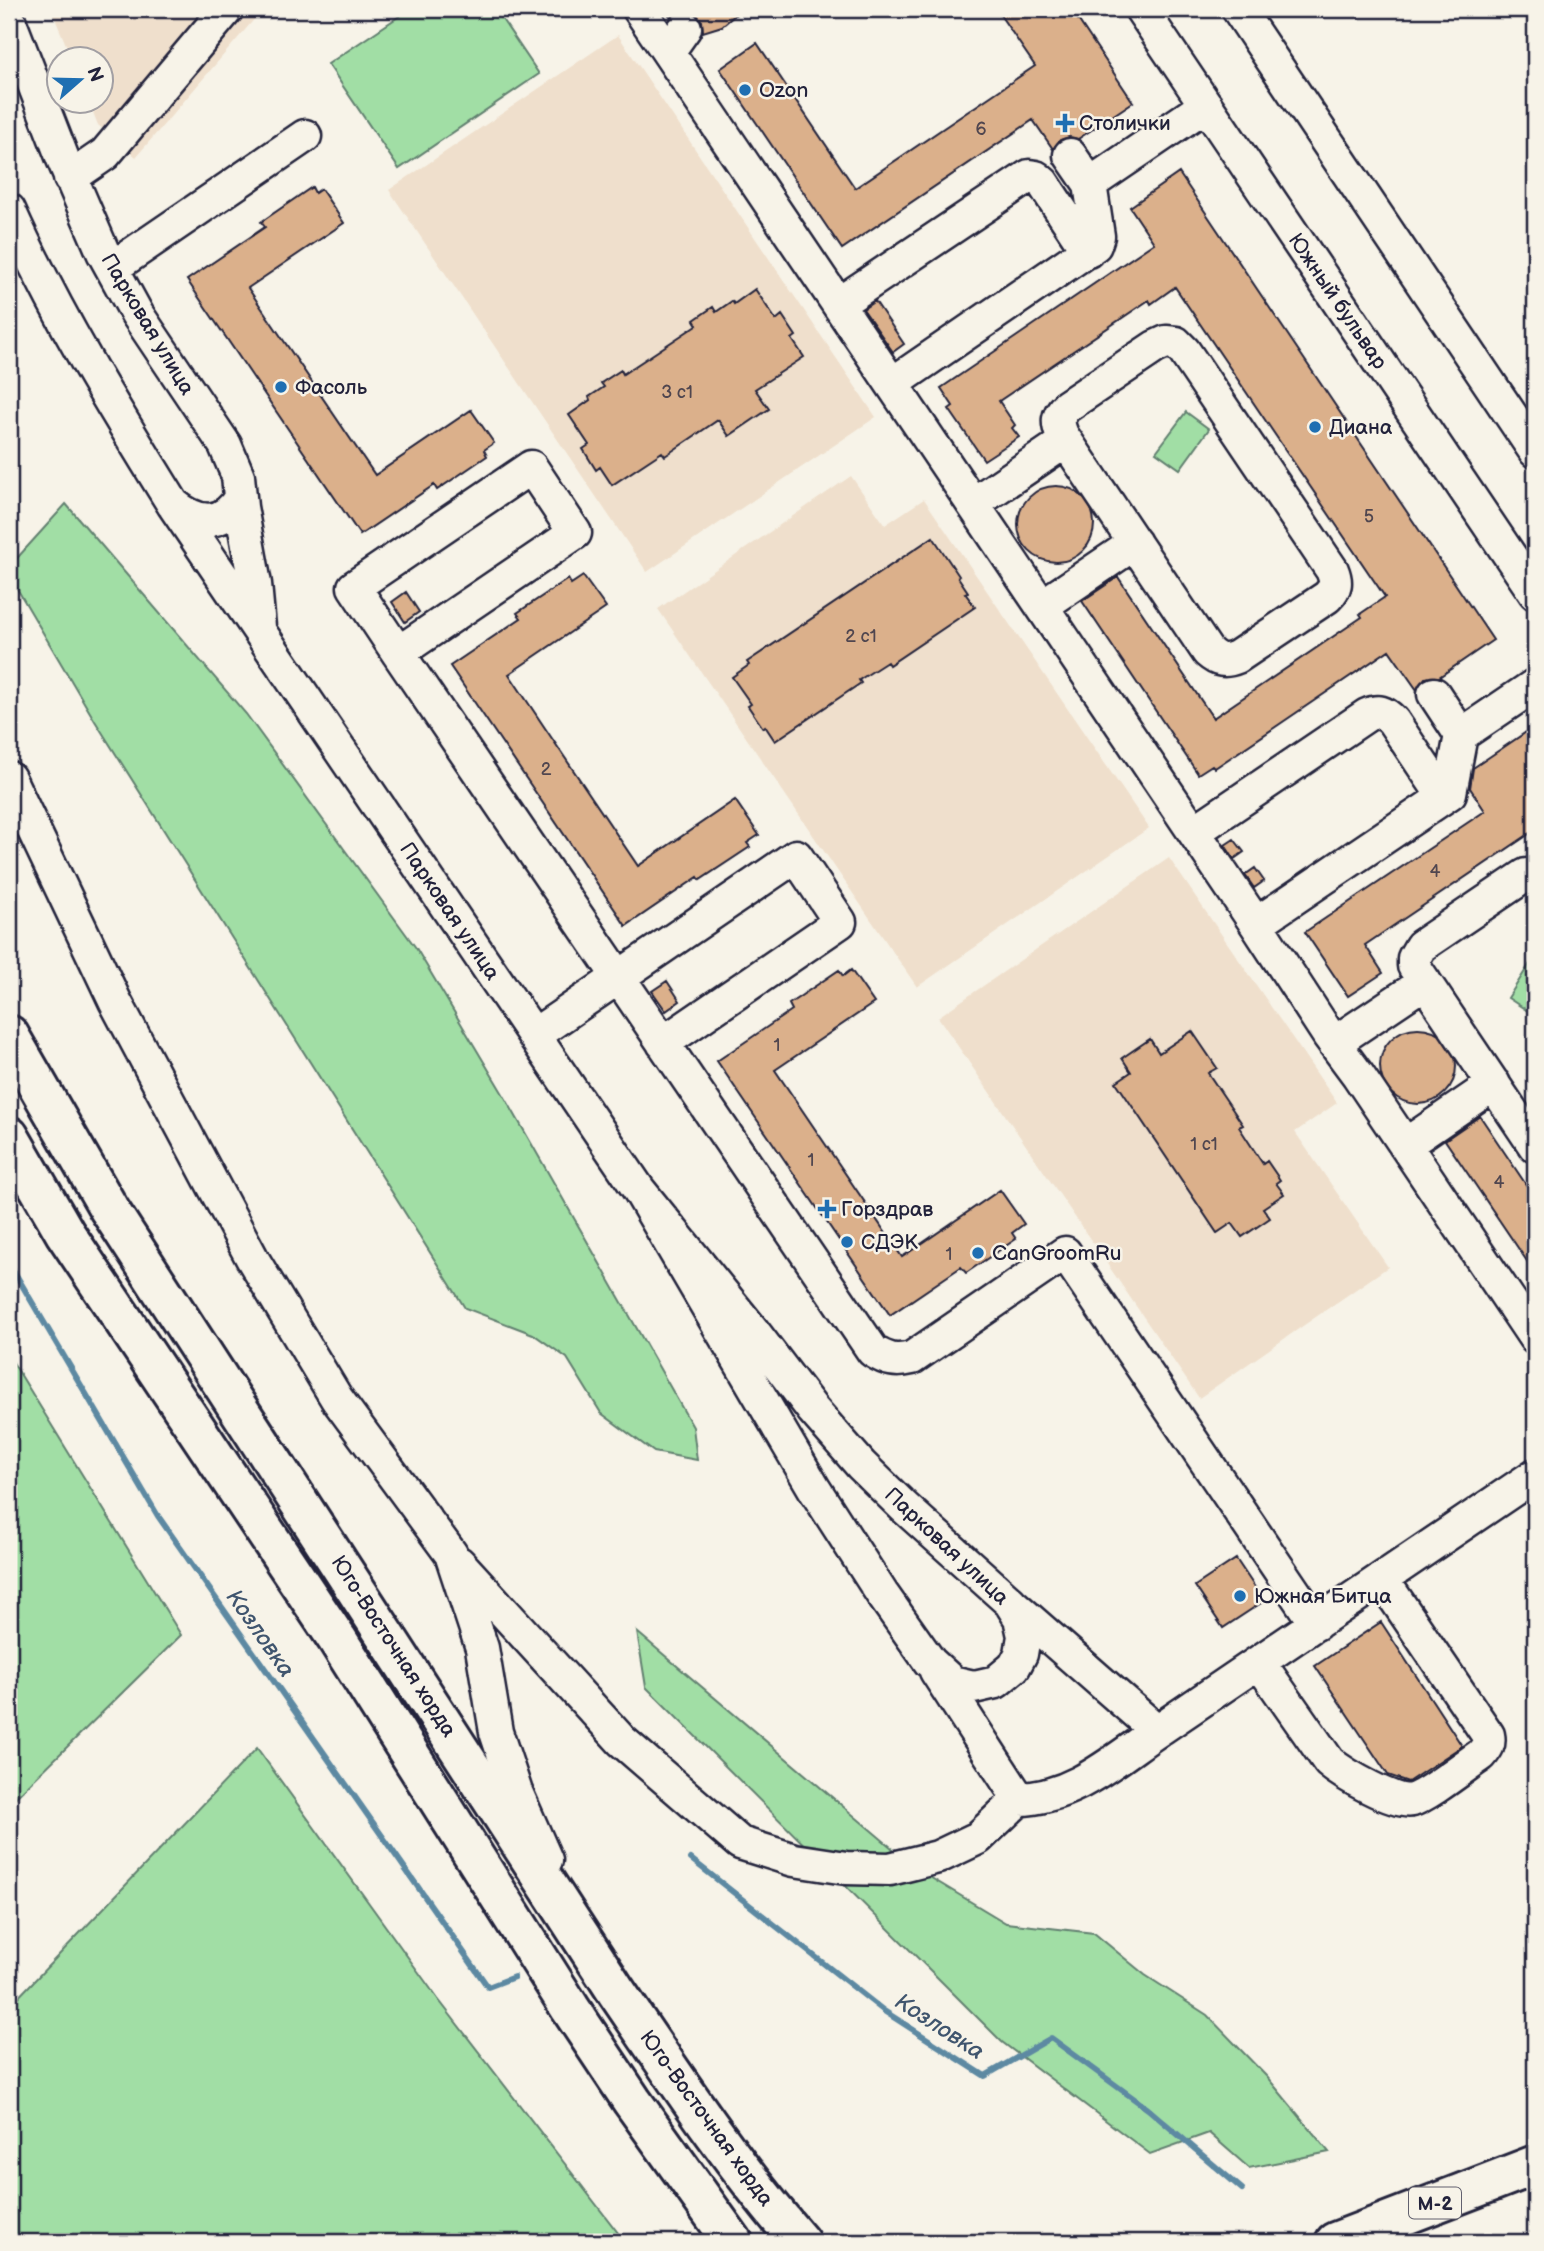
<svg xmlns="http://www.w3.org/2000/svg" width="1544" height="2251" font-family="'Balsamiq Sans',sans-serif">
	<style>
		.built { fill: #efdfcc }
		.green { fill: #a1dea5; stroke: #628070; stroke-width: 2 }
		.lines { fill: none; stroke-linecap: round; stroke-linejoin: round }
		.stream { stroke: #5d89a2; stroke-width: 6 }
		.building { fill: #dbb08b; stroke: #22223b; stroke-width: 2 }
		.minor-casing { stroke: #22223b; stroke-width: 37 }
		.major-casing { stroke: #22223b; stroke-width: 44 }
		.highway-casing { stroke: #22223b; stroke-width: 44 }
		.minor { stroke: #f7f3e8; stroke-width: 32 }
		.major { stroke: #f7f3e8; stroke-width: 38 }
		.highway { stroke: #f7f3e8; stroke-width: 38 }
		.poi-dot { fill: #1f6fb2; stroke: #f7f3e8; stroke-width: 2.5 }
		.labels { text-anchor: middle; stroke-width: 5; stroke-linejoin: round; paint-order: stroke }
		.number-label { font-size: 18px; fill: #50464f }
		.shield { fill: #f7f3e8; stroke: #62616f; stroke-width: 2 }
		.shield-label { font-size: 19px; font-weight: bold; fill: #22223b }
		.poi-label { font-size: 21px; fill: #22223b; stroke: #f7f3e8; text-anchor: start }
		.street-label { font-size: 21px; fill: #22223b; stroke: #f7f3e8 }
		.water-label { font-size: 23px; font-style: italic; fill: #40556e; stroke: #f7f3e8 }
	</style>
	<rect width="100%" height="100%" fill="#f7f3e8"/>
	<filter id="ink" filterUnits="userSpaceOnUse"><feTurbulence type="fractalNoise" baseFrequency=".0143" numOctaves="2"/><feDisplacementMap in="SourceGraphic" scale="14" xChannelSelector="R" yChannelSelector="G"/><feConvolveMatrix kernelMatrix="1 2 1 2 8 2 1 2 1" color-interpolation-filters="sRGB"/></filter>
	<g filter="url(#ink)">
		<path class="built" d="M51,9H263L136,157L98,125L89,102H102V60L72,59Z
			M618,35L876,417L647,572L389,190Z
			M851,476L885,525L924,499L1149,828L917,987L658,609Z
			M1169,858L1337,1103L1295,1132L1388,1267L1199,1398L938,1017Z"/>
		<path class="green" d="M410,9H495L539,74L399,169L328,64Z
			M1186,412L1209,429L1180,469L1156,452Z
			M66,504L246,714L416,948L506,1099L693,1427L697,1460L654,1452L601,1413L567,1358L533,1334L465,1308L95,721L9,575V567Z
			M1534,957L1535,1006L1531,1013L1508,998Z
			M9,1356L181,1635L9,1804Z
			M637,1632L918,1870L1006,1923L1094,1933L1145,1975L1207,2015L1267,2077L1329,2152L1249,2168L1209,2133L1150,2154L1002,2042L646,1687Z
			M257,1748L438,1999L625,2242H9V2007Z"/>
		<g class="lines">
			<path class="stream" d="M9,1263L158,1516L488,1987L514,1977
				M691,1859L884,2011L985,2076L1051,2038L1148,2109L1242,2189"/>
		</g>
		<path class="building" d="M663,9H742L722,26L703,32L702,21L695,13L686,10L678,11L671,17Z
			M996,9H1071L1133,102L1078,139L1069,137L1060,140L1053,149L1033,120L842,249L720,69L757,43L855,188L1035,66Z
			M1179,173L1493,640L1439,677L1425,678L1417,690L1389,650L1215,768L1212,765L1198,774L1082,601L1118,577L1213,718L1362,617L1360,614L1385,597L1175,287L1151,304L1149,300L999,401L1015,425L1012,428L1019,437L984,460L949,409L953,406L941,388L1154,243L1130,207Z
			M312,187L315,193L321,189L344,223L248,288L375,475L471,410L494,443L484,450L487,456L437,490L434,485L360,535L187,280L265,227L261,222Z
			M755,289L776,320L782,315L796,336L792,339L804,357L755,389L769,409L729,436L718,420L665,456L662,452L612,485L600,467L596,470L583,449L589,445L569,415L590,400L589,397L604,387L601,383L621,370L623,374L697,325L694,320L713,307L716,312L732,301L734,304Z
			M875,301L904,344L893,352L863,309Z
			M1018 524a38 38 0 1 1 76 0a38 38 0 1 1-76 0Z
			M933,537L959,576L958,577L968,592L965,593L975,607L889,665L887,662L859,680L861,683L775,741L765,726L763,728L748,706L751,704L732,677L749,665L747,662Z
			M583,576L606,608L509,674L551,737L638,866L735,800L759,835L747,843L750,847L700,880L698,877L626,926L450,666L521,618L517,613L568,579L571,584Z
			M406,592L419,612L405,622L392,602Z
			M1535,726V830L1365,945L1383,973L1348,996L1305,932L1485,811L1470,788L1473,768Z
			M1234,839L1244,852L1234,859L1225,845Z
			M1255,868L1264,881L1254,888L1245,875Z
			M839,970L843,976L851,970L874,1003L775,1070L902,1257L1000,1190L1024,1224L1012,1233L1016,1239L966,1273L961,1267L890,1315L717,1061L792,1010L789,1004Z
			M667,981L680,1001L666,1011L652,991Z
			M1380 1066a38 38 0 1 1 76 0a38 38 0 1 1-76 0Z
			M1192,1031L1217,1068L1208,1073L1243,1125L1239,1127L1263,1164L1267,1161L1280,1180L1276,1183L1284,1194L1263,1208L1270,1218L1242,1237L1232,1223L1217,1233L1116,1082L1131,1072L1122,1058L1150,1039L1159,1053Z
			M1480,1116L1535,1198V1273L1445,1140Z
			M1236,1559L1264,1601L1223,1628L1195,1586Z
			M1381,1622L1462,1746L1408,1782L1388,1775L1315,1666Z"/>
		<g class="lines">
			<g class="minor-casing">
				<path id="minor" d="M639,9L1256,924L1329,1036L1358,1075L1535,1338
					M1141,9L1535,593
					M1238,9L1535,451
					M9,20L63,159L103,252L137,314L225,445L238,476L241,507L255,584L259,627
					M668,52L685,28
					M1070,155L1090,184
					M70,178L105,154L227,9
					M9,210C55,313 114,409 173,504L639,1190L815,1490L882,1594L930,1662L952,1682L974,1687L996,1682L1014,1667L1021,1654L1024,1636L1020,1618L1010,1602L904,1507L861,1465L813,1410L753,1331L639,1190
					M112,268L305,136
					M838,304L1029,176L1036,177L1043,183L1088,251
					M1166,342L1176,343L1184,351L1332,570C1337,582 1336,588 1327,597L1237,657C1225,662 1218,661 1208,652L1062,435C1057,422 1057,416 1067,406L1155,347Z
					M892,384L1095,245L1098,236L1090,184L1206,105
					M173,504C197,524 222,528 240,498
					M973,504L1066,441
					M1042,606L1135,543
					M398,653L575,533L531,467L354,587L398,653L873,1351C887,1360 896,1362 912,1358L1065,1253L1316,1624
					M1434,694L1461,735
					M9,778L115,1001L252,1258L337,1399L451,1554L482,1648L496,1732L516,1792L546,1860
					M1194,832L1367,715C1379,710 1384,712 1393,721L1444,797
					M1535,875H1526L1421,946L1414,958V966L1535,1146
					M1256,924L1450,793L1461,735L1535,685
					M534,1035L796,856L840,922L663,1043
					M1334,1043L1425,982
					M1405,1145L1494,1084
					M459,1563L622,1741L740,1843L794,1860L846,1868L890,1869L938,1857L978,1838L1019,1799C1073,1798 1114,1760 1157,1731
					M1013,1605L1157,1731L1535,1475
					M1259,1662L1329,1762C1343,1774 1396,1805 1412,1800C1427,1796 1466,1765 1481,1755C1487,1748 1490,1744 1488,1735L1382,1579
					M936,1671L1019,1799"/>
			</g>
			<g class="major-casing">
				<path id="major" d="M9,1035L109,1209L616,1991C674,2076 732,2164 800,2242
					M9,1136L65,1233L337,1639L570,2008L632,2101L733,2242"/>
			</g>
			<g class="highway-casing">
				<path id="highway" d="M1335,2242L1535,2165"/>
			</g>
			<use href="#minor" class="minor"/>
			<use href="#major" class="major"/>
			<use href="#highway" class="highway"/>
		</g>
	</g>
	<g class="poi-dot">
		<circle cx="745" cy="90" r="7"/>
		<path d="M1061.5 112.5h7v7h7v7h-7v7h-7v-7h-7v-7h7z"/>
		<circle cx="281" cy="387" r="7"/>
		<circle cx="1315" cy="427" r="7"/>
		<path d="M823.5 1198.5h7v7h7v7h-7v7h-7v-7h-7v-7h7z"/>
		<circle cx="847" cy="1242" r="7"/>
		<circle cx="978" cy="1253" r="7"/>
		<circle cx="1240" cy="1596" r="7"/>
	</g>
	<g class="labels">
		<g class="number-label">
			<text x="981" y="135">6</text>
			<text x="677" y="398">3 с1</text>
			<text x="1369" y="522">5</text>
			<text x="861" y="642">2 с1</text>
			<text x="546" y="775">2</text>
			<text x="1435" y="877">4</text>
			<text x="777" y="1051">1</text>
			<text x="1204" y="1150">1 с1</text>
			<text x="811" y="1166">1</text>
			<text x="1499" y="1188">4</text>
			<text x="949" y="1260">1</text>
		</g>
		<rect class="shield" x="1409" y="2187.5" width="52" height="31" rx="5"/>
		<g class="shield-label">
			<text x="1435" y="2210">М-2</text>
		</g>
		<g class="poi-label">
			<text x="759" y="97">Ozon</text>
			<text x="1079" y="130">Столички</text>
			<text x="295" y="394">Фасоль</text>
			<text x="1329" y="434">Диана</text>
			<text x="841" y="1216">Горздрав</text>
			<text x="861" y="1249">СДЭК</text>
			<text x="992" y="1260">CanGroomRu</text>
			<text x="1254" y="1603">Южная Битца</text>
		</g>
		<g class="street-label">
			<text transform="translate(1338 301) rotate(56)" y="7">Южный бульвар</text>
			<text transform="translate(148 324) rotate(59)" y="7">Парковая улица</text>
			<text transform="translate(450 911) rotate(56)" y="7">Парковая улица</text>
			<text transform="translate(947 1546) rotate(43)" y="7">Парковая улица</text>
			<text transform="translate(394 1646) rotate(57)" y="7">Юго-Восточная хорда</text>
			<text transform="translate(707 2118) rotate(54)" y="7">Юго-Восточная хорда</text>
		</g>
		<g class="water-label">
			<text transform="translate(261 1633) rotate(55)" y="8">Козловка</text>
			<text transform="translate(940 2026) rotate(33)" y="8">Козловка</text>
		</g>
	</g>
	<rect width="1544" height="2251" fill="none" stroke="#f7f3e8" stroke-width="35"/>
	<rect x="18" y="18" width="1509" height="2216" fill="none" stroke="#22223b" stroke-width="2.5" filter="url(#ink)"/>
	<g transform="translate(80 80) rotate(70)"><circle r="33" fill="#f7f3e8" stroke="#a29fa3" stroke-width="2"/>
	<path d="M0-5L12 26L0 18L-12 26Z" fill="#1f6fb2"/>
	<text y="-10" font-size="19" font-weight="bold" text-anchor="middle" fill="#22223b">N</text>
	</g>
</svg>
